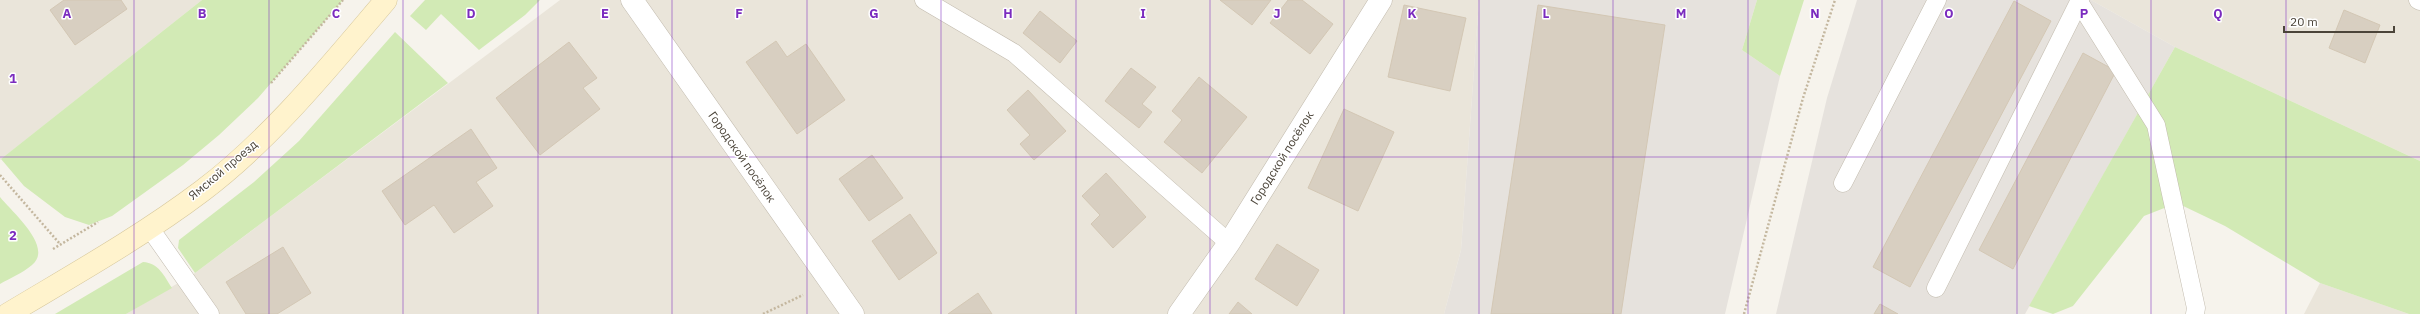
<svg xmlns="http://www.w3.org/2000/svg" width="2420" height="314" font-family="'IBM Plex Sans',sans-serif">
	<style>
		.residential { fill: #eae5da }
		.industrial { fill: #e6e2dd }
		.green { fill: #d2eab5 }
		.building { fill: #d8cfc1; stroke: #d3c7b4 }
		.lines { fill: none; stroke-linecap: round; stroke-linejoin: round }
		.lane-casing { stroke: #c2bbae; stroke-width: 19 }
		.street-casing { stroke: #c2bbae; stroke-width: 23 }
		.secondary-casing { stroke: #d6c79b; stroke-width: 23 }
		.path { stroke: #c4b79f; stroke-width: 2.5; stroke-dasharray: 2 2; stroke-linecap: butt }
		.lane { stroke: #fff; stroke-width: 18 }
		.street { stroke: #fff; stroke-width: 22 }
		.secondary { stroke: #fff3cd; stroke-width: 22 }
		.grid { fill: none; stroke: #7b2cbf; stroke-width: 1; stroke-opacity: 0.55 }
		.labels { text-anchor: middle; stroke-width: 3; stroke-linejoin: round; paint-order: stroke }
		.street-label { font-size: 12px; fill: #4b4439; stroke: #fff }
		.grid-label { font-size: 13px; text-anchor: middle; font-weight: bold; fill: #7b2cbf; stroke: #fff; stroke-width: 3; stroke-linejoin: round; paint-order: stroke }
	</style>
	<rect width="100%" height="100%" fill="#f6f3ec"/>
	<path class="residential" d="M0,0H202L0,160Z
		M560,0H1479L1461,250L1444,314H126L195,273Z
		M2091,0H2420V161L2175,47Z
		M2320,283L2409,314H2304Z"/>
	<path class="industrial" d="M1479,0H1757L1742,50L1780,76L1725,314H1444L1461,250Z
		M1857,0H2091L2175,47L2025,314H1776L1827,98Z"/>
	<path class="green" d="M202,0H343L258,98L219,135L183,165L112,216L89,225L65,217L24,186L1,159Z
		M425,0H540L525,15L479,50L441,14L426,30L410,16Z
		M1757,0H1804L1780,76L1742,50Z
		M395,32L448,83L195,273L178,248L179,240L254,182L299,141Z
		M2175,47L2420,161V314H2409L2320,283L2225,226L2177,203L2144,216L2073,306L2053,314L2029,306Z
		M0,197C12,212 54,247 32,265C23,273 10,278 0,284Z
		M143,262C159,263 164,276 172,288L126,314H55Z"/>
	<path class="building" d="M64,0H121L127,9L75,45L50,10Z
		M1220,0H1271L1252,25Z
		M1288,0H1302L1333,24L1310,54L1270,23Z
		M2014,1L2051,21L1910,287L1873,267Z
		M1404,5L1466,18L1450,91L1388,77Z
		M1538,5L1665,25L1621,314H1491Z
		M2344,10L2380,25L2365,63L2329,48Z
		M1040,11L1077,41L1060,63L1023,33Z
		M776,41L787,57L806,44L845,100L797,134L746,62Z
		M569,42L597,78L583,88L600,109L540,155L496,98Z
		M2083,53L2116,71L2013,269L1979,250Z
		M1131,68L1156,87L1142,104L1152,112L1139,128L1105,101Z
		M1199,77L1247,117L1202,173L1164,142L1182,120L1172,111Z
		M1028,90L1066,131L1034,160L1020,144L1030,135L1007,110Z
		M1344,109L1394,132L1358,211L1308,188Z
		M471,129L497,168L476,182L493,206L454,233L434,205L405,225L382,191Z
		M872,155L903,198L869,221L839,179Z
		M1106,173L1146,217L1113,248L1091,224L1100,215L1082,196Z
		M910,214L937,253L899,280L872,241Z
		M1277,244L1319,270L1297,306L1255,279Z
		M283,247L311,293L277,314H246L226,282Z
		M978,293L992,314H948Z
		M1238,302L1252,314H1229Z
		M1880,304L1898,314H1874Z"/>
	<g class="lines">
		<g class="lane-casing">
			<path id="lane" d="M924,0L1014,53L1229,243
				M2418,0L2420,1
				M2079,2L2156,125L2196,308L2195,314
				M1843,183L1937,0
				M149,227L210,314
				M1936,288L2080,0"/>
		</g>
		<g class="street-casing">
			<path id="street" d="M632,0L853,314
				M1179,314L1229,243L1381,0"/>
		</g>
		<g class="secondary-casing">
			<path id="secondary" d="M8,314C73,275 141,237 202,191C272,138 329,67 386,0"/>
		</g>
		<path class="path" d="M271,83L343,0
			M0,175L60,244
			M53,249L98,222
			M763,314L803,295
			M1744,314L1803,98L1835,0"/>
		<use href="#lane" class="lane"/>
		<use href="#street" class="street"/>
		<use href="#secondary" class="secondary"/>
	</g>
	<path class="grid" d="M134,0V314M269,0V314M403,0V314M538,0V314M672,0V314M807,0V314M941,0V314M1076,0V314M1210,0V314M1344,0V314M1479,0V314M1613,0V314M1748,0V314M1882,0V314M2017,0V314M2151,0V314M2286,0V314M0,157H2420"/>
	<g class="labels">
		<g class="street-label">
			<text transform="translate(742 157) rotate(55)" y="4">Городской посёлок</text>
			<text transform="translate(1282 158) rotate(-58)" y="4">Городской посёлок</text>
			<text transform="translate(223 170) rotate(-40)" y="4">Ямской проезд</text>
		</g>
	</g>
	<g class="grid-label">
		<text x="67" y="18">A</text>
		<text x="202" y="18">B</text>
		<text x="336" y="18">C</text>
		<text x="471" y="18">D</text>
		<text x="605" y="18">E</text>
		<text x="739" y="18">F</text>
		<text x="874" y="18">G</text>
		<text x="1008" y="18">H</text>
		<text x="1143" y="18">I</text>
		<text x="1277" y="18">J</text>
		<text x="1412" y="18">K</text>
		<text x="1546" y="18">L</text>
		<text x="1681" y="18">M</text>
		<text x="1815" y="18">N</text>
		<text x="1949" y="18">O</text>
		<text x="2084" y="18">P</text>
		<text x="2218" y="18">Q</text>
		<text x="13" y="83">1</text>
		<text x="13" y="240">2</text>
	</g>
	<path d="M2284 26v6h110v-6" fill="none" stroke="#4b4439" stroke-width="2"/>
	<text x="2290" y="26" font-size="12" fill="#4b4439" stroke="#ffffff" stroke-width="3" paint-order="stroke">20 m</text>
</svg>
